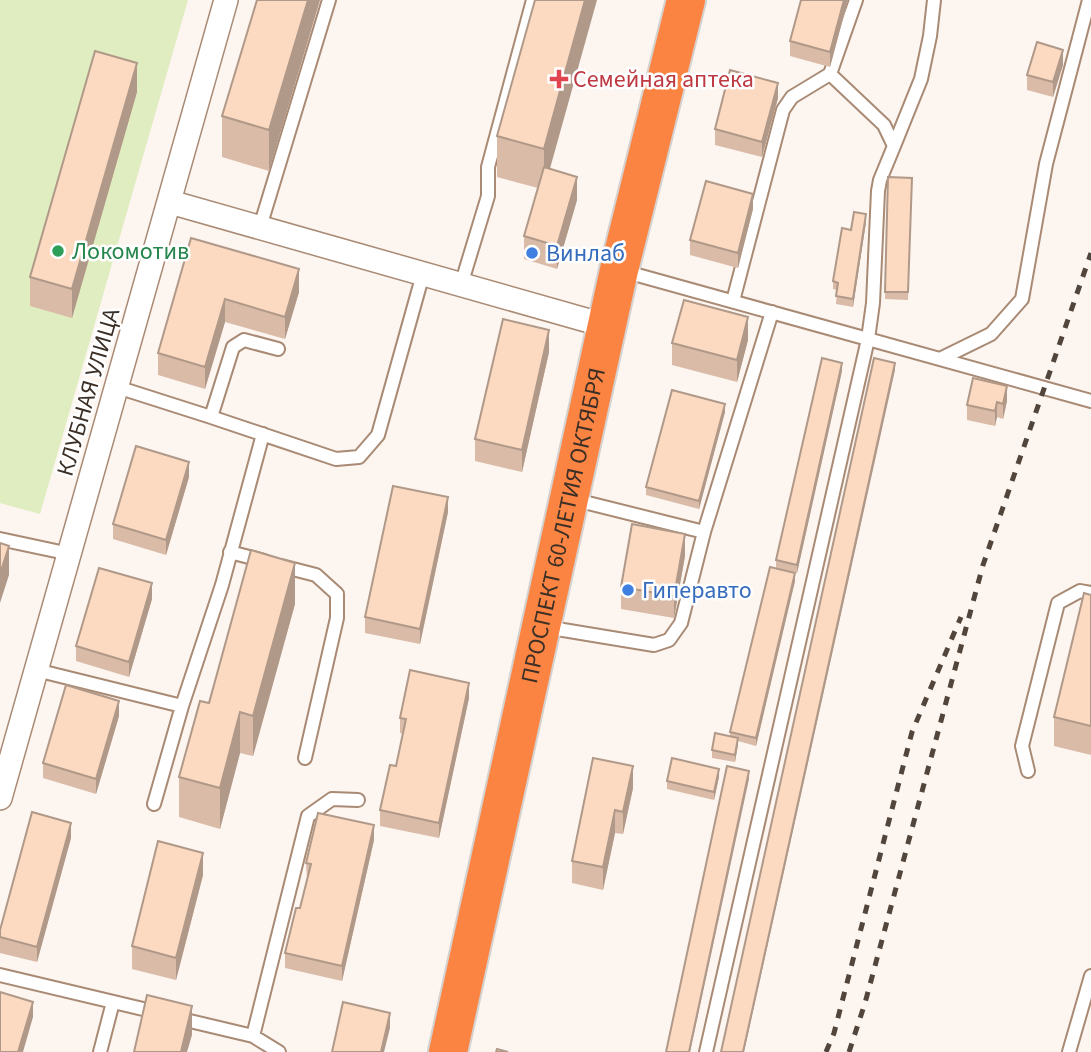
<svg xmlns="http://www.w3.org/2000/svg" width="1091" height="1052" font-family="'Source Sans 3',sans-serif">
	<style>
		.green { fill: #e0edc0 }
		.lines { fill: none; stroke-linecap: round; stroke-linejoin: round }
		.lane-casing { stroke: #a98a74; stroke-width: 16 }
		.street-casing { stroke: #a98a74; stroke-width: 26 }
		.highway-casing { stroke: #d4d1cf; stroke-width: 42 }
		.lane { stroke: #fff; stroke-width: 12 }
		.street { stroke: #fff; stroke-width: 23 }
		.highway { stroke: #fc8443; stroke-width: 38 }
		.rail { stroke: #52463c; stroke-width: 5; stroke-dasharray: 9 9; stroke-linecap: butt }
		.wall { fill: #d9bba7 }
		.shaded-wall { fill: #b09988 }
		.building { fill: #fcdac2; stroke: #b09988; stroke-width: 2 }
		.health-dot { fill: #e0444e; stroke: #fff; stroke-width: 2.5 }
		.leisure-dot { fill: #2e9e5b; stroke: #fff; stroke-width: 2.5 }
		.shop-dot { fill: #3f7fe0; stroke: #fff; stroke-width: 2.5 }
		.labels { text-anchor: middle; stroke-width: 5; stroke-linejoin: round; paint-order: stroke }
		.health-label { font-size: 24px; fill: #be3a42; stroke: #fff; text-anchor: start }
		.leisure-label { font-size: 24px; fill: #27864d; stroke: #fff; text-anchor: start }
		.shop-label { font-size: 24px; fill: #366cbe; stroke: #fff; text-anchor: start }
		.street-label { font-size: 24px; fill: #3c2f25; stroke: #fff }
	</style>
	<rect width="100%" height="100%" fill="#fcf5f0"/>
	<path class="green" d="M0,0H188L40,514L0,503Z"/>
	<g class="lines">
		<g class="lane-casing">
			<path id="lane" d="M894,146L921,79L930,36L934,0
				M260,227L329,0
				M623,271L1091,401
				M461,285L488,196V167L533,0
				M733,301L783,110L792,97L830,74
				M940,359L991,334L1022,299L1046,164L1089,0
				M117,387L211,417L233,347L244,340L278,349
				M211,417L336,459L359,457L378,435L423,274
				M572,499L704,532
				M0,539L70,554
				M230,552L264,561
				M281,566L316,575L337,594V618L305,758
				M545,627L654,645L669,640L681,623L704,532L772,312
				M36,670L182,706L154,804
				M182,706L222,585L263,434
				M1028,771L1022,746L1058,603L1080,591L1091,593
				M0,975L160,1013
				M177,1018L253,1036L308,816L332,799L358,800
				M253,1036L279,1052
				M100,1052L113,1002
				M706,1052L868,339L873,303L878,191L880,180L894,146L884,125L830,74L856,0
				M1069,1052L1091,976"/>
		</g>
		<g class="street-casing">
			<path id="street" d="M170,202L607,326
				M0,798L226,0"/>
		</g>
		<g class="highway-casing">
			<g id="highway">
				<path id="s1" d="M448,1052L619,270L686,0"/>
			</g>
		</g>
		<use href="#lane" class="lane"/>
		<use href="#street" class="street"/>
		<use href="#highway" class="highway"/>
		<path class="rail" d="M826,1052L834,1033L912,732L961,617
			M849,1052L865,1003L983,565L1091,253"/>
	</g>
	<path class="wall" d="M257,0H320L269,171L222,157V116Z
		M535,0L549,169L577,200L557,269L524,259V236L538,188L497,177V136Z
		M801,0H848L830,67L790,56V41Z
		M1063,65L1053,97L1027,90V75Z
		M137,92L72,318L30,306V277Z
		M778,98L762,157L715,145V129Z
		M888,177L912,178L908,300L885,299Z
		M753,209L738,268L690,255V240Z
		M866,222L853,307L836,304L837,290L833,289V281L851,230Z
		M191,238L299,292L285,339L225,322L205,389L158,375V353Z
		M748,340L737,382L672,365V343Z
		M549,352L522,472L475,461V439Z
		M842,371L797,573L776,568V560Z
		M1007,401L1003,419L997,417L995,426L967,420V405Z
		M725,412L699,509L646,495V487Z
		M189,477L166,555L113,539V524Z
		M448,512L420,644L365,633V617Z
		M685,556L674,618L621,609V587Z
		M795,581L756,746L738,741L735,762L712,758V750L730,736V732Z
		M1091,595V755L1054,746V717Z
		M152,599L129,677L76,661V646Z
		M295,604L253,756L240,753L220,829L179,817V777L209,703Z
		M469,698L439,838L380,826V810L396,766L403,734L400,733V718Z
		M119,716L96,794L43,778V763Z
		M719,777L714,800L667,789V781Z
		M633,788L623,834L615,833L603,890L572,883V861Z
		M71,838L37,962L0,953V930Z
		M374,840L342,981L285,968V953L300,908L307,879L306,863Z
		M203,875L176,980L132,969V946Z"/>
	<path class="shaded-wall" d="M308,0H320L269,171V130Z
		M585,0H597L544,190V149Z
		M844,0H848L830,67V52Z
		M1063,50V65L1053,97V82Z
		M137,63V92L72,318V289Z
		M778,83V98L762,157V142Z
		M577,177V200L557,269V246Z
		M753,194V209L738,268V253Z
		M866,214V222L853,307V299Z
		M299,269V292L285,339V317Z
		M225,299V322L205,389V367Z
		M748,317V340L737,382V360Z
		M549,330V352L522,472V450Z
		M842,363V371L797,573V565Z
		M895,363V370L744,1052H743Z
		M1007,386V401L1003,419V404Z
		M997,402V417L995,426V411Z
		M725,404V412L699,509V501Z
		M189,462V477L166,555V540Z
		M448,497V512L420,644V629Z
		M685,534V556L674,618V596Z
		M9,546V575L0,603V574Z
		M295,563V604L253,756V716Z
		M795,573V581L756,746V738Z
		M152,583V599L129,677V662Z
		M469,683V698L439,838V823Z
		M119,701V716L96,794V779Z
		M240,712V753L220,829V788Z
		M738,738V745L735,762V755Z
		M633,766V788L623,834V812Z
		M719,769V777L714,800V792Z
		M749,771V779L690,1052H689Z
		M615,810V833L603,890V867Z
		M71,823V838L37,962V947Z
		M374,825V840L342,981V966Z
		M203,853V875L176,980V958Z
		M33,1002V1017L23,1052H18Z
		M192,1006V1035L187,1052H181Z
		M390,1013V1028L384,1052H381Z"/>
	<path class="building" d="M257,0H308L269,130L222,116Z
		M535,0H585L544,149L497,136Z
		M801,0H844L830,52L790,41Z
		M1037,42L1063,50L1053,82L1027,75Z
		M95,51L137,63L72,289L30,277Z
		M730,70L778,83L762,142L715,129Z
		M544,167L577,177L557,246L524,236Z
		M888,177L912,178L908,292H885Z
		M706,181L753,194L738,253L690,240Z
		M854,212L866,214L853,299L836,296L838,283L833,281L842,228L851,230Z
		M191,238L299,269L285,317L225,299L205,367L158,353Z
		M684,300L748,317L737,360L672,343Z
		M503,319L549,330L522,450L475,439Z
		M822,358L842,363L797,565L776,560Z
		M874,358L895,363L743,1052H721Z
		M973,378L1007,386L1003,404L997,402L995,411L967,405Z
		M672,390L725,404L699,501L646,487Z
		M136,446L189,462L166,540L113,524Z
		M393,486L448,497L420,629L365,617Z
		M632,524L685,534L674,596L621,587Z
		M0,543L9,546L0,574Z
		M251,550L295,563L253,716L240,712L220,788L179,777L200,701L209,703Z
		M770,567L795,573L756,738L730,732Z
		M99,568L152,583L129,662L76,646Z
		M1084,593L1091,595V726L1054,717Z
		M410,670L469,683L439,823L380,810L390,765L396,766L406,719L400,718Z
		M66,685L119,701L96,779L43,763Z
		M715,733L738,738L735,755L712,750Z
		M593,758L633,766L623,812L615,810L603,867L572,861Z
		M672,758L719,769L714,792L667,781Z
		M727,766L749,771L689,1052H666Z
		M32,812L71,823L37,947L0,937V930Z
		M318,813L374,825L342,966L285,953L296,908H300L311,864L306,863Z
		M158,841L203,853L176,958L132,946Z
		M0,992L33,1002L18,1052H0Z
		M147,995L192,1006L181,1052H134Z
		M343,1002L390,1013L381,1052H332Z
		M497,1049L508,1052H496Z"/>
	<path class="health-dot" d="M555.5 68.5h7v7h7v7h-7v7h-7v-7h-7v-7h7z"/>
	<circle class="leisure-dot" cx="58" cy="251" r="7"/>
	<g class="shop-dot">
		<circle cx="532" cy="253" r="7"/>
		<circle cx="628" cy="590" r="7"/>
	</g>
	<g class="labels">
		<g class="health-label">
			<text x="573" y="87">Семейная аптека</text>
		</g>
		<g class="leisure-label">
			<text x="72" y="259">Локомотив</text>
		</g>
		<g class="shop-label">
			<text x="546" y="261">Винлаб</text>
			<text x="642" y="598">Гиперавто</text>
		</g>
		<g class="street-label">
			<text transform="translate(88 392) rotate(-74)" y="8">КЛУБНАЯ УЛИЦА</text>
			<text dy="8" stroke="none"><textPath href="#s1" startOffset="539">ПРОСПЕКТ 60-ЛЕТИЯ ОКТЯБРЯ</textPath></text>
		</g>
	</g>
</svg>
